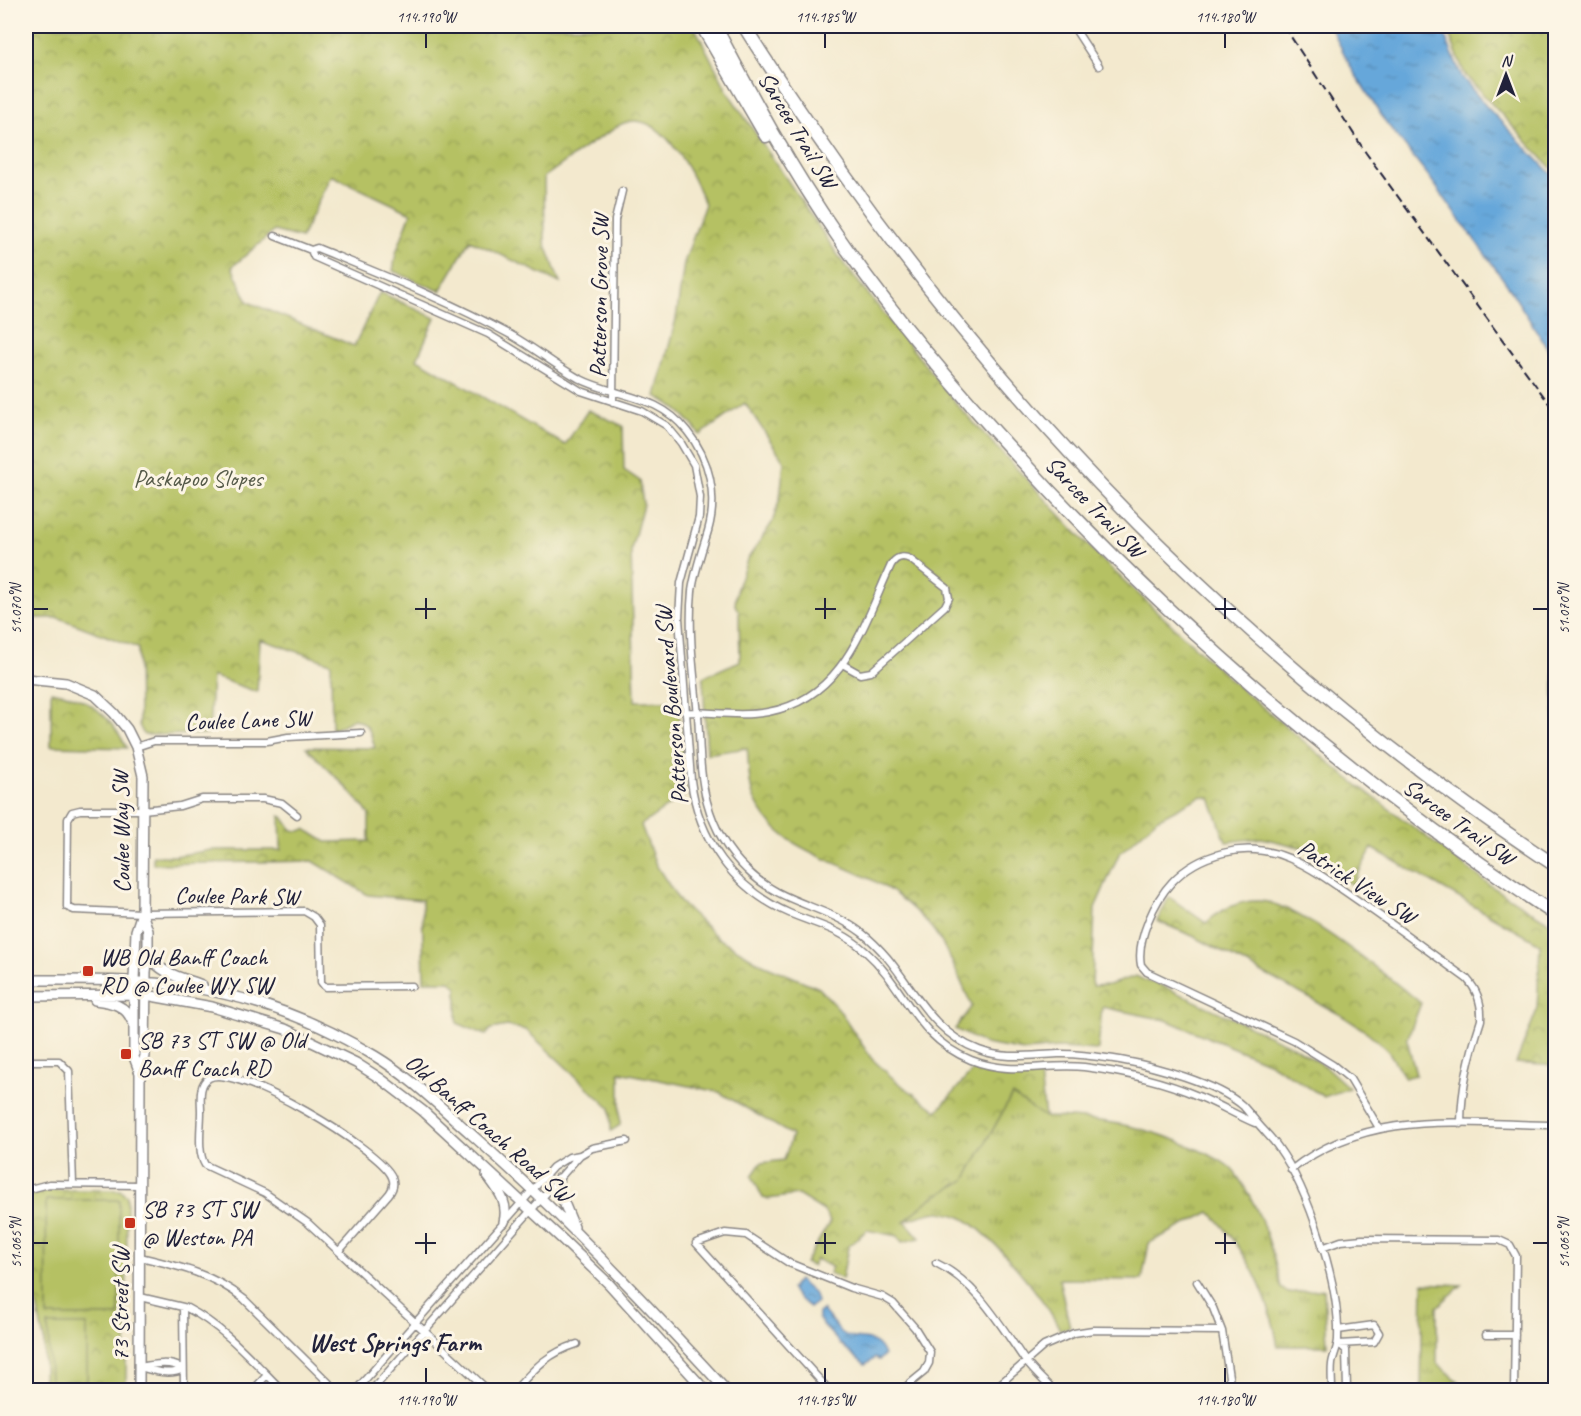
<svg xmlns="http://www.w3.org/2000/svg" width="1581" height="1416" font-family="Caveat,sans-serif">
	<style>
		.grass { fill: url(#grass-tufts); stroke: #6c724f; stroke-width: 1.5 }
		.forest { fill: url(#forest-firs); stroke: #59644a; stroke-width: 1.5 }
		.park { fill: url(#park-crowns); stroke: #6c724f; stroke-width: 1.5 }
		.garden { fill: #b5c163; stroke: #6c724f; stroke-width: 1.5 }
		.water { fill: url(#water-ripples); stroke: #44648a; stroke-width: 1.5 }
		.lines { fill: none; stroke-linecap: round; stroke-linejoin: round }
		.street-casing { stroke: #8a8684; stroke-width: 9 }
		.secondary-casing { stroke: #8a8684; stroke-width: 12 }
		.highway-casing { stroke: #8a8684; stroke-width: 15 }
		.street { stroke: #fff; stroke-width: 6 }
		.secondary { stroke: #fff; stroke-width: 9 }
		.highway { stroke: #fff; stroke-width: 12 }
		.rail { stroke: #22223b; stroke-width: 2; stroke-dasharray: 9 4.5; stroke-linecap: butt }
		.ticks { fill: none; stroke: #22223b; stroke-width: 2 }
		.poi-dot { fill: #c8321e; stroke: #fcf5e5; stroke-width: 2 }
		.labels { text-anchor: middle; stroke-width: 6; stroke-linejoin: round; paint-order: stroke }
		.street-label { font-size: 24px; fill: #22223b; stroke: #fcf5e5 }
		.park-label { font-size: 24px; fill: #555a49; stroke: #fcf5e5 }
		.poi-label { font-size: 24px; fill: #22223b; stroke: #fcf5e5; text-anchor: start }
		.neighbourhood-label { font-size: 26px; font-weight: bold; fill: #22223b; stroke: #fcf5e5 }
		.neatline { fill: none; stroke: #22223b; stroke-width: 2 }
		.ticks-label { font-size: 15px; text-anchor: middle; fill: #22223b }
	</style>
	<defs>
		<pattern id="grass-tufts" width="24" height="20" patternUnits="userSpaceOnUse" patternTransform="scale(1.5)"><rect width="24" height="20" fill="#b5c163"/><path d="M3 7l-1-3M5 7V3M7 7l1-3M15 17l-1-3M17 17v-4M19 17l1-3" fill="none" stroke="#939c53"/></pattern>
		<pattern id="forest-firs" width="22" height="20" patternUnits="userSpaceOnUse" patternTransform="scale(1.5)"><rect width="22" height="20" fill="#90a759"/><path d="M5 1l3.5 6h-7zM16 11l3.5 6h-7z" fill="#75884b"/></pattern>
		<pattern id="park-crowns" width="20" height="18" patternUnits="userSpaceOnUse" patternTransform="scale(1.5)"><rect width="20" height="18" fill="#b5c163"/><path d="M2 6a3 3 0 1 1 6 0M12 15a3 3 0 1 1 6 0" fill="none" stroke="#939c53"/></pattern>
		<pattern id="water-ripples" width="26" height="14" patternUnits="userSpaceOnUse" patternTransform="scale(1.5)"><rect width="26" height="14" fill="#66a7da"/><path d="M2 4q2-2 4 0t4 0M15 11q2-2 4 0t4 0" fill="none" stroke="#5488b2"/></pattern>
	</defs>
	<rect width="100%" height="100%" fill="#fcf5e5"/>
	<filter id="ink" filterUnits="userSpaceOnUse"><feTurbulence type="fractalNoise" baseFrequency=".0167" numOctaves="2"/><feDisplacementMap in="SourceGraphic" scale="12" xChannelSelector="R" yChannelSelector="G"/><feConvolveMatrix kernelMatrix="1 2 1 2 8 2 1 2 1" color-interpolation-filters="sRGB"/></filter>
	<filter id="wash" filterUnits="userSpaceOnUse"><feTurbulence type="fractalNoise" baseFrequency=".008" numOctaves="4" result="noise"/><feDisplacementMap in="SourceGraphic" scale="24" xChannelSelector="R" yChannelSelector="G"/><feGaussianBlur stdDeviation="1.35" result="paint"/><feColorMatrix in="noise" values="0 0 0 0 0 0 0 0 0 0 0 0 0 0 0 0 0 1.4 0 .05"/><feComposite in="paint" operator="in"/></filter>
	<g filter="url(#wash)">
		<rect width="100%" height="100%" fill="#f3e9ce"/>
		<path class="grass" d="M1012,1095L1044,1112L1045,1117C1101,1118 1146,1126 1197,1149C1209,1155 1227,1162 1235,1173C1260,1206 1273,1249 1281,1288L1288,1293L1324,1289L1327,1346H1278C1269,1294 1246,1249 1210,1212L1149,1243L1142,1280L1059,1279L1070,1327L1060,1330C1047,1301 991,1233 963,1218C957,1215 947,1213 940,1212C930,1211 915,1218 905,1221L930,1199L965,1180Z
			M1423,1283L1462,1285L1437,1307V1363L1464,1386L1458,1390H1421Z"/>
		<path class="forest" d="M1553,457L1556,461L1555,829L1551,826L1555,818Z"/>
		<path class="park" d="M26,26H694L729,94L844,264L959,407L1104,562L1235,684L1343,774L1494,888L1555,926V1066L1516,1063L1537,1010L1540,944L1372,848L1352,885L1304,848L1262,838L1226,842L1210,798L1201,796L1157,819L1119,854L1095,908L1092,986L1109,985L1136,976L1148,982L1156,983L1294,1047L1326,1067L1349,1088L1324,1097L1270,1063L1166,1020L1102,1007L1098,1050L1058,1048L1024,1051L985,1044L955,1029L972,1006C961,983 946,943 929,925C920,914 906,903 895,894C847,859 781,857 754,798C748,786 749,761 747,748L707,754L703,677L740,661L739,612L735,605L737,588L747,560L772,523L780,498L784,461L745,403L700,435C688,418 674,405 656,396L676,319L684,263L705,204C693,176 663,109 624,123C617,125 611,132 604,135C583,148 564,163 544,177L545,242L560,283L470,240L440,291L393,271L396,253L411,213L331,175L301,238L274,231L232,267L248,302L354,346L380,292L435,318L417,359L565,445L588,410L623,426L624,470L640,481L643,504L631,550L635,701H678L686,794L641,825L656,865L680,902L718,938L760,963L819,988L838,1008L871,1058L896,1081L937,1111L974,1069L1007,1078L1040,1075L1045,1117L1012,1095L965,1180L930,1199L905,1221L920,1238L902,1242L897,1236L867,1230L848,1247L842,1279L829,1273L832,1267L816,1259L812,1266L805,1263L830,1222L824,1211L798,1195L767,1199L763,1198L752,1176L761,1163L784,1160L792,1135L719,1092L620,1072V1125L611,1131L610,1108L526,1030L507,1026L491,1029L486,1035L457,1023V987L450,981H424L422,900L368,895L313,861L153,864V856H175L211,850H281L280,816L283,817L292,830L300,831L305,829L326,842L369,841V814L351,792L306,747L375,748C370,732 370,724 354,719L332,730L331,663L260,639L257,692L212,676L209,734L144,735L139,725L138,648L59,618H26Z
			M1446,26H1555V172L1465,75Z
			M51,691C88,696 111,716 127,748L51,746Z
			M1169,897L1206,923C1221,909 1239,900 1260,901C1299,903 1387,977 1421,1003L1407,1040L1416,1075L1405,1078L1387,1049L1367,1032L1341,1015L1195,937L1157,921Z
			M53,1190H120L127,1196L126,1386H44V1340L37,1306L30,1286L26,1279V1240L34,1236L26,1216V1196Z"/>
		<path class="garden" d="M46,1200H119V1316H47Z
			M48,1325H87V1381H50Z"/>
		<path class="water" d="M1330,26H1441L1462,77L1486,106L1555,178V365L1550,352L1506,283L1427,174L1385,121L1353,71Z
			M798,1280L815,1295L817,1302L810,1307L798,1298L791,1289Z
			M822,1310C829,1316 834,1326 841,1332C856,1345 875,1331 884,1355L879,1360L875,1358L865,1365C847,1351 832,1337 818,1318V1313Z"/>
	</g>
	<g filter="url(#ink)">
		<g class="lines">
			<g class="street-casing">
				<path id="street" d="M1073,26L1099,66
					M275,236L311,250L317,248C383,275 449,301 511,335C534,348 555,365 578,378C616,398 657,393 687,431C710,459 718,496 708,531C702,551 695,570 692,591C688,632 694,674 698,715C700,743 699,774 707,802C714,828 728,852 747,870C782,905 826,905 862,933C909,969 920,1028 979,1050C1006,1060 1031,1055 1058,1054C1078,1053 1100,1057 1120,1060C1154,1066 1217,1083 1243,1106C1244,1107 1254,1119 1255,1120C1262,1129 1271,1137 1278,1147C1309,1190 1340,1285 1338,1339C1338,1348 1333,1355 1332,1364C1331,1372 1332,1382 1332,1390
					M311,250L314,257L488,334L581,391L642,411L667,426L681,443L694,465L700,497L699,517L681,583L679,618L691,780C698,839 734,889 789,913C817,925 841,929 865,951C907,988 913,1036 971,1060C1012,1076 1044,1063 1084,1067C1123,1072 1161,1080 1198,1096C1218,1104 1236,1115 1255,1123
					M613,402L615,220L622,191
					M685,712C712,712 741,717 768,712C844,698 863,626 891,565C895,558 902,555 910,559L947,588L949,598L945,606L871,672L860,674L844,665
					M136,747L154,741H267L288,737L361,733
					M297,815L282,803L263,799H202L180,806L143,810H80L72,812L68,819L67,907L74,910L142,913L304,911L314,917L320,925L321,982L325,987L412,986
					M26,1061H59L69,1071L73,1184
					M1379,1128L1350,1079L1333,1065L1294,1041L1147,972L1141,965C1136,940 1155,900 1172,882C1186,867 1203,858 1223,853C1278,838 1320,875 1363,904C1398,928 1432,954 1467,979C1478,991 1482,1004 1481,1020C1470,1054 1461,1088 1461,1124
					M1291,1170C1369,1108 1462,1124 1556,1125
					M26,1190L49,1184L140,1185
					M1322,1248L1341,1241L1362,1239L1499,1240L1510,1245L1516,1256L1514,1390
					M339,1251L389,1194C393,1189 395,1184 392,1177C380,1149 235,1062 209,1078C198,1084 201,1101 201,1111C201,1127 197,1152 205,1165L265,1193L308,1223L488,1390
					M140,1257C178,1266 213,1274 244,1299L336,1390
					M936,1263C976,1282 999,1323 1024,1359C1032,1370 1043,1380 1053,1390
					M1197,1282L1213,1308L1222,1331
					M140,1297L187,1308C224,1327 253,1361 282,1390
					M183,1307L184,1390
					M1338,1330L1374,1325L1379,1333L1374,1342L1339,1344
					M1486,1335H1515
					M1339,1344L1346,1350L1347,1390
					M140,1367C154,1364 171,1361 183,1369
					M140,1367C153,1371 171,1376 183,1369
					M253,1390L267,1375
					M356,1390L553,1167L569,1157L580,1155L592,1148L627,1141
					M372,1390L580,1155
					M515,1390C535,1368 548,1353 577,1344
					M829,1390L696,1243L725,1233L746,1235L789,1263L851,1288L883,1297L893,1303L915,1328L930,1352L929,1363L924,1372L902,1390
					M993,1390L1044,1346L1074,1333L1093,1330L1222,1331L1231,1390"/>
			</g>
			<g class="secondary-casing">
				<path id="secondary" d="M26,679L66,683L95,695L114,713L127,729L136,747L143,776L142,913L148,931V954L146,972L145,1056L140,1073L139,1390
					M148,955C162,975 181,977 202,985
					M26,980C91,980 155,978 220,993C274,1005 327,1027 375,1056C410,1077 439,1106 470,1133C561,1213 644,1301 726,1390
					M26,996L146,995L212,1007L285,1029L356,1063L381,1079L423,1111L562,1239L609,1284L705,1390
					M95,1000C111,1002 126,1005 132,1021
					M140,1073L134,1057V980L136,931L142,913
					M487,1175C498,1190 509,1202 504,1222
					M558,1179L560,1193L574,1227"/>
			</g>
			<g class="highway-casing">
				<path id="highway" d="M702,26L766,136
					M715,26C752,97 791,169 837,235C892,315 956,390 1022,461C1181,634 1359,785 1556,915
					M744,26C775,76 809,124 843,173C1037,446 1276,681 1556,866"/>
			</g>
			<use href="#street" class="street"/>
			<use href="#secondary" class="secondary"/>
			<use href="#highway" class="highway"/>
			<path class="rail" d="M1284,26L1366,153L1556,413"/>
		</g>
	</g>
	<path class="ticks" d="M426,33V48M825,33V48M1225,33V48M426,598V619M825,598V619M1225,598V619M33,609H48M415,609H436M815,609H836M1215,609H1236M1533,609H1548M426,1233V1254M825,1233V1254M1225,1233V1254M33,1243H48M415,1243H436M815,1243H836M1215,1243H1236M1533,1243H1548M426,1368V1383M825,1368V1383M1225,1368V1383"/>
	<g class="poi-dot">
		<rect x="82" y="965" width="12" height="12" rx="3"/>
		<rect x="120" y="1048" width="12" height="12" rx="3"/>
		<rect x="124" y="1217" width="12" height="12" rx="3"/>
	</g>
	<g class="labels">
		<g class="street-label">
			<text transform="translate(798 130) rotate(59)" y="8">Sarcee Trail SW</text>
			<text transform="translate(599 296) rotate(-89)" y="8">Patterson Grove SW</text>
			<text transform="translate(1095 507) rotate(46)" y="8">Sarcee Trail SW</text>
			<text transform="translate(671 705) rotate(-95)" y="8">Patterson Boulevard SW</text>
			<text transform="translate(248 720) rotate(-2)" y="8">Coulee Lane SW</text>
			<text transform="translate(1459 822) rotate(36)" y="8">Sarcee Trail SW</text>
			<text transform="translate(121 832) rotate(-91)" y="8">Coulee Way SW</text>
			<text transform="translate(1357 882) rotate(33)" y="8">Patrick View SW</text>
			<text transform="translate(237 896) rotate(1)" y="8">Coulee Park SW</text>
			<text transform="translate(489 1128) rotate(41)" y="8">Old Banff Coach Road SW</text>
			<text transform="translate(120 1304) rotate(-90)" y="8">73 Street SW</text>
		</g>
		<g class="park-label">
			<text x="198" y="486">Paskapoo Slopes</text>
		</g>
		<g class="poi-label">
			<text x="100" y="965">WB Old Banff Coach<tspan x="100" dy="28">RD @ Coulee WY SW</tspan></text>
			<text x="138" y="1048">SB 73 ST SW @ Old<tspan x="138" dy="28">Banff Coach RD</tspan></text>
			<text x="142" y="1217">SB 73 ST SW<tspan x="142" dy="28">@ Weston PA</tspan></text>
		</g>
		<g class="neighbourhood-label">
			<text x="395" y="1351">West Springs Farm</text>
		</g>
	</g>
	<rect width="1581" height="1416" fill="none" stroke="#fcf5e5" stroke-width="66"/>
	<g transform="translate(1506 75)" stroke="#fcf5e5" stroke-width="4.5" paint-order="stroke">
	<path d="M0-4.5L10 22L0 15L-10 22Z" fill="#22223b"/>
	<text y="-9" font-size="16" font-weight="bold" text-anchor="middle" fill="#22223b">N</text>
	</g>
	<rect x="33" y="33" width="1515" height="1350" class="neatline"/>
	<g class="ticks-label">
		<text x="426" y="22">114.190°W</text>
		<text x="825" y="22">114.185°W</text>
		<text x="1225" y="22">114.180°W</text>
		<text transform="translate(16 609) rotate(-90)" y="5">51.070°N</text>
		<text transform="translate(1564 609) rotate(-90)" y="5">51.070°N</text>
		<text transform="translate(16 1243) rotate(-90)" y="5">51.065°N</text>
		<text transform="translate(1564 1243) rotate(-90)" y="5">51.065°N</text>
		<text x="426" y="1405">114.190°W</text>
		<text x="825" y="1405">114.185°W</text>
		<text x="1225" y="1405">114.180°W</text>
	</g>
</svg>
